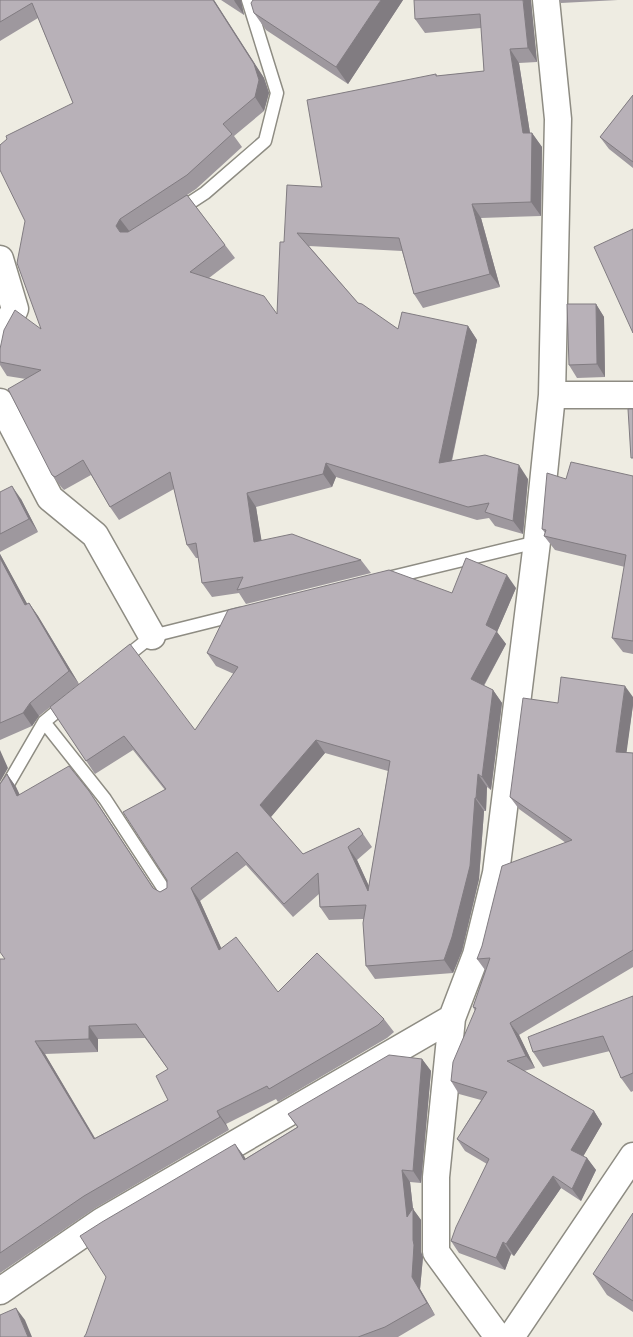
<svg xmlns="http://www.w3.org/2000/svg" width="633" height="1337" font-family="'Space Grotesk',sans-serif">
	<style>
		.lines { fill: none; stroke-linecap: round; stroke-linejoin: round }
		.service-casing { stroke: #8e8c83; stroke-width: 15 }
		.minor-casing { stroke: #8e8c83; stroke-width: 29 }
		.service { stroke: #fff; stroke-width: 12 }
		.minor { stroke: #fff; stroke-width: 26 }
		.wall { fill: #9e989e; fill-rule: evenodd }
		.shaded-wall { fill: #817c81 }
		.building { fill: #b8b1b8; stroke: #817c81; fill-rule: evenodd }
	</style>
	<rect width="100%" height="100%" fill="#eeece2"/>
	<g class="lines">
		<g class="service-casing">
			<path id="service" d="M179,210L205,193L265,141L277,93L248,0
				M384,579L537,542
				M122,660L152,636L240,614
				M44,722L105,799L169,897
				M0,798L44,722L67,703"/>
		</g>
		<g class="minor-casing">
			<path id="minor" d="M0,259L15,309L0,337
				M552,395H633
				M0,402L50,498L95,535L152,636
				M0,1291L102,1221L452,1018
				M498,1337L436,1252V1177L452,1018L476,955L496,873L537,542L552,395L558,119L546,0
				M511,1337L633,1156"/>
		</g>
		<use href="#service" class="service"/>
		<use href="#minor" class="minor"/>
	</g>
	<path class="wall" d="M0,0H214L264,78L269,93L264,111L234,136L242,147L196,189L187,195L235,258L209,278L277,314L284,242L322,187L436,74L437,76L484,71L481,28L425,33L415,19L531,2L537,62L519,63L530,133H532L542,147L541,216L481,218L500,287L423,308L414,294L402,251L309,246L358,303L398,329L468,326L477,340L452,461L528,479L523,534L495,526L489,518L477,520L336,477L332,487L256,507L261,540L361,560L371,573L246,604L239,593L212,597L202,583L199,558H196L187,545L174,489L119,520L110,507L91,475L64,490L62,488L52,475L26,379L7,376L0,365V349L41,329L73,103L38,18L0,41Z
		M221,0H241L244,15Z
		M403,0L348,84L266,30L254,13Z
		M559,0H618L561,3Z
		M633,95V168L609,149L600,137Z
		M596,304L604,317L605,377L577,378L569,365Z
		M633,476V654L623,652L612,638L625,567L555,550L544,536L545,533L542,529L566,479Z
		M0,492L21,499L38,532L0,552Z
		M0,554L27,604L29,603L38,616L79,684L39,716L32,726L0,740Z
		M516,588L497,632L506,644L484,686L493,690L502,703L491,790L487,787L486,811H484L479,879L462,951L453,973L375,979L366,966L363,919L329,920L320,907L319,894L293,917L246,865L200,901L221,948L278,992L384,1019L394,1032L387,1038L278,1102L276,1099L226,1124L229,1130L94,1209L0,1273V959H5L7,774L16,787L20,795L98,804L154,889L160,892L167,888L165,790L133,750L95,774L50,707L195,730L234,674L216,666L207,653L452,593ZM325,753L388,771L369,886L357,860L372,847L359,828L303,854L271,817ZM145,1038L168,1069V1100L95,1138L45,1054L98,1052V1039Z
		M633,697V705L626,752L633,753V967L519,1035L535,1068L524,1071L594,1111L602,1124L583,1156L587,1158L596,1170L581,1201L561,1188L514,1256L511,1254L505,1270L459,1253L451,1241L487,1164L465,1151L457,1139L481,1100L459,1094L451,1081L475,1011L473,1007L485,970L477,959L566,843L519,809L510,797L558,703Z
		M633,996V1091L631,1092L621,1078L610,1051L543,1067L533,1052Z
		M422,1059L431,1071L421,1183L410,1182L413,1209L421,1220V1252L423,1257L420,1289L435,1315L398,1337H84L244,1156L245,1159L297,1127L288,1114Z
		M633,1213V1312L607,1295L593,1274Z"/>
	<path class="shaded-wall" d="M213,0H214L264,78L269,93L264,111L255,97Z
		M234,0H241L244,15L235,2Z
		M381,0H403L348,84L336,67Z
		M523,0H531L537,62L528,48Z
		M510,49L519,63L532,146V133L542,147L541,216L531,202L523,133Z
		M472,204L481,218L500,287L490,274Z
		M120,219L130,232L126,240L116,226Z
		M596,304L604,317L605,377L597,364Z
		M468,326L477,340L448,477L439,463Z
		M326,463L336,477L332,487L323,474Z
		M519,465L528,479L523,534L513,521Z
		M12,486L21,499L38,532L29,519Z
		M247,493L256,507L264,555L254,542Z
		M0,554L35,618L25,605L0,558Z
		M507,575L516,588L497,632L506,644L480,692L471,679L486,625Z
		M29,603L38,616L79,684L69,671Z
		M625,686L633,697V705L625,764L616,752Z
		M493,690L502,703L491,790L482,777Z
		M30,703L39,716L32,726L23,713Z
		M316,740L325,753L270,818L260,805Z
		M0,750L8,768L0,782Z
		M7,774L16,787L26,809L17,796Z
		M478,774L487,787L486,811L476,798Z
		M89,791L98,804L162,901L153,888Z
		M475,798L484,811L479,879L462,951L453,973L444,960Z
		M348,847L357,860L377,904L368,891Z
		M191,888L200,901L228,963L219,950Z
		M510,1023L519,1035L535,1068L526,1056Z
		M89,1026L98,1039V1052L89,1039Z
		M35,1041L45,1054L103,1152L94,1139Z
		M422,1059L431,1071L421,1183L413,1171Z
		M217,1111L226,1124L229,1130L220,1117Z
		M594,1111L602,1124L580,1162L571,1150Z
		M235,1144L244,1156L253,1172L244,1160Z
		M587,1158L596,1170L581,1201L572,1189Z
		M402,1170L410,1182L413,1209L421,1220V1252L423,1257L420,1289L435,1315L427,1303L412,1277Z
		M553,1176L561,1188L514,1256L506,1244Z
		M503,1242L511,1254L505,1270L496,1258Z
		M16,1308L25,1320L32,1337H28Z"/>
	<path class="building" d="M0,0H213L254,64L259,80L255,97L223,124L232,134L187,175L120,219L116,226L120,232H128L187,195L225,245L190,272L264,296L277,314L280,242H284L287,185L322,187L307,100L436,74V76L484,71L480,14L415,19L414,0H523L528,48L510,49L523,133H532L531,202L472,204L490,274L414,294L399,238L297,233L358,303L362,304L398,329L402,312L468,326L439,463L485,455L519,465L513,521L485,512L489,503L468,507L326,463L323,474L247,493L254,542L292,534L361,560L237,590L243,577L202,583L196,543L187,545L170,472L110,507L83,460L55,477L52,475L8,389L41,370L0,362V349L4,330L15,310L41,329L17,263L25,221L0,170V145L7,139L6,136L73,103L32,3L0,22Z
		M253,0H381L336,67L254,13L251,3Z
		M633,95V162L600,137Z
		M633,229V333L594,247Z
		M567,304H596L597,364L569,365Z
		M628,409H633V458H631Z
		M571,462L633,476V641L612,638L626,555L544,536L546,530L542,529L547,473L566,479Z
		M12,486L29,519L0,534V492Z
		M0,558L25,605L29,603L69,671L30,703L23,713L0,723Z
		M466,558L507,575L486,625L497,631L471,679L493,690L482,777L478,774L476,798H475L470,866L452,937L444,960L366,966L363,923L366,905L320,907L318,873L284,904L237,852L191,888L219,950L236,937L278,992L317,953L384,1019L378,1025L269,1089L267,1086L217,1111L220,1117L84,1196L0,1253V959H5L0,952V784L7,774L17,796L69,766L89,791L153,888L160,892L167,888V880L123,812L166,789L124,736L86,761L50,707L130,644L195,730L238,667L207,653L228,610L389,570L452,593ZM316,740L390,761L368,891L348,847L363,834L359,828L303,854L260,805ZM136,1024L168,1069L156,1076L168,1100L94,1139L35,1041L89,1039V1026Z
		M561,677L625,686L616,752L633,753V950L510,1023L526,1056L507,1061L594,1111L571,1150L587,1158L572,1189L553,1176L506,1244L503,1242L496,1258L451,1241L456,1227L489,1159L457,1139L487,1092L451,1081L453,1062L476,1008L473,1007L490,958L477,959L482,946L502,866L572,840L510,797L523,698L558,703Z
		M633,996V1073L621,1078L603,1036L533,1052L528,1037Z
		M389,1055L422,1059L413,1171L402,1170L407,1217L413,1208V1240L414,1245L412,1277L427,1303L385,1327L358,1337H84L86,1334L106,1277L80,1236L102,1222L235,1144L244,1160L298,1127L288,1114Z
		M633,1213V1301L593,1274Z
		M16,1308L28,1337H0V1315Z"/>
</svg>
